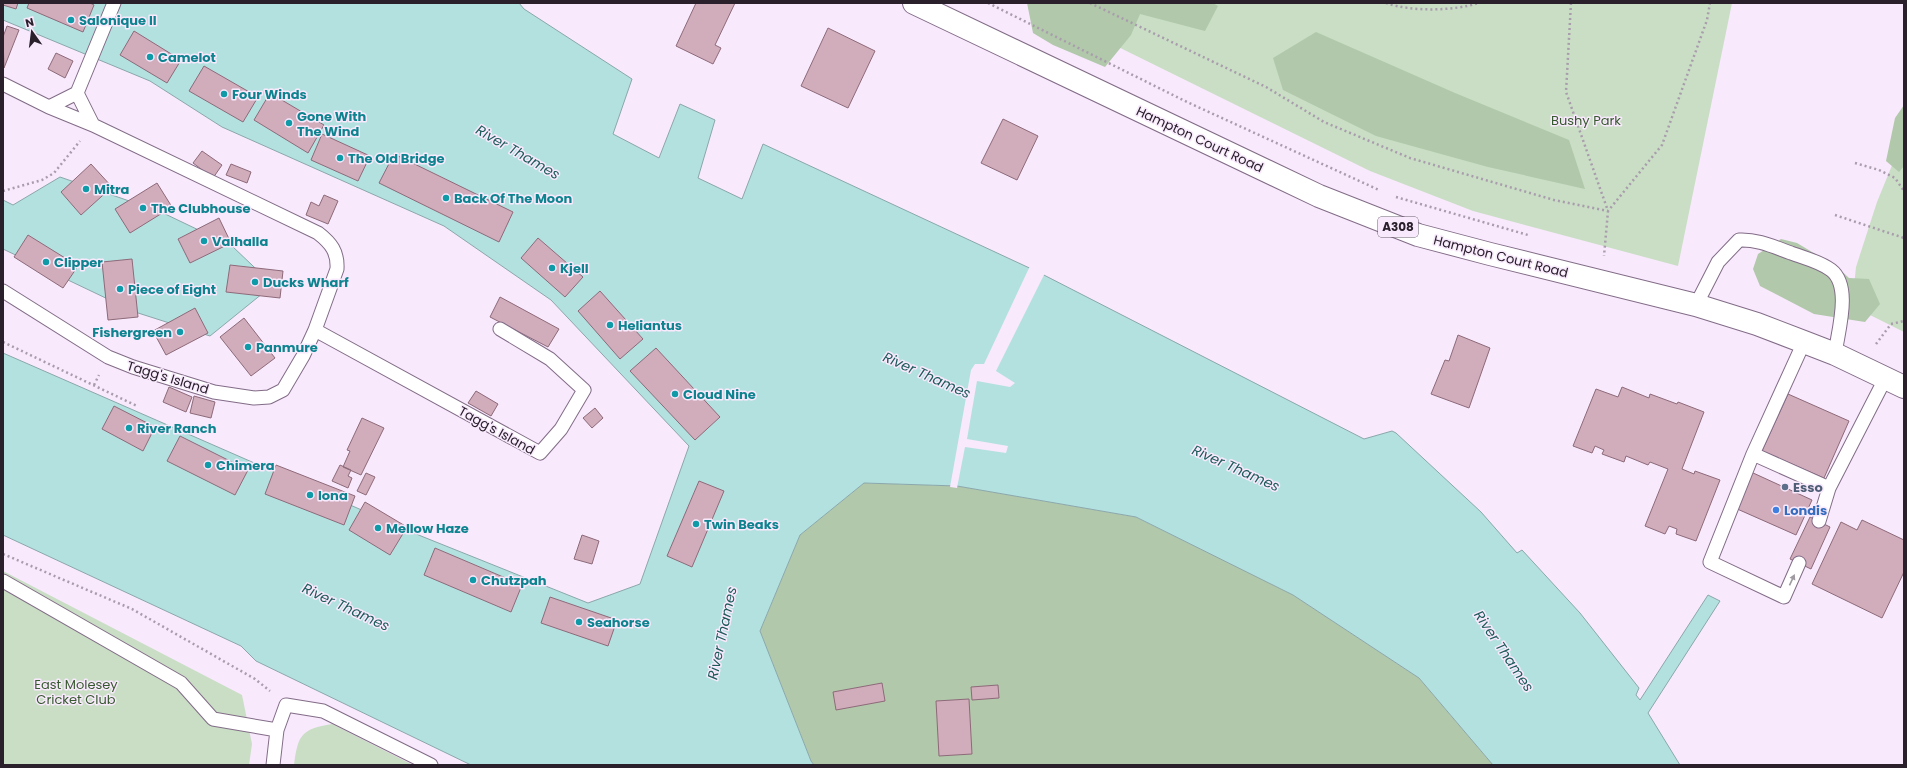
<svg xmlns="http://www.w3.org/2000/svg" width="1907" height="768" font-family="Poppins,sans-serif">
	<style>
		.green { fill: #c9dec5 }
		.forest { fill: #b1c8ab }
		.water { fill: #b3e1e0; stroke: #8aa7aa }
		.pier { fill: #f8e9fc }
		.building { fill: #d1acbb; stroke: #8d6a79 }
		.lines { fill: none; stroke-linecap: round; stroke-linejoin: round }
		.lane-casing { stroke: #826c87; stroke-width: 15 }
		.highway-casing { stroke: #826c87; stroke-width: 24 }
		.path { stroke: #a99cac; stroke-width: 2.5; stroke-dasharray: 2 3; stroke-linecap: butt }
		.lane { stroke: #fff; stroke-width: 13 }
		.highway { stroke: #fff; stroke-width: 22 }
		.oneway { fill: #9f9ba0 }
		.culture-dot { fill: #0f9aa8; stroke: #f8e9fc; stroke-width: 1.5 }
		.service-dot { fill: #5c6f8a; stroke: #f8e9fc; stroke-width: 1.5 }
		.shop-dot { fill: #3f7fe0; stroke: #f8e9fc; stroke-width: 1.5 }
		.labels { text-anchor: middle; stroke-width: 3; stroke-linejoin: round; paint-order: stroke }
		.shield { fill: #f8e9fc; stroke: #675c6a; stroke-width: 1 }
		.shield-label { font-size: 12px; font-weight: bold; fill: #29202b }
		.culture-label { font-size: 13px; font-weight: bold; fill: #0d838f; stroke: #f8e9fc; text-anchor: start }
		.park-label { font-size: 13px; fill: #37592f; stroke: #f8e9fc }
		.street-label { font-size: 13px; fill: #29202b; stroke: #f8e9fc }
		.service-label { font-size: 13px; font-weight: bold; fill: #4e5e75; stroke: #f8e9fc; text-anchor: start }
		.shop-label { font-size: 13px; font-weight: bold; fill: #366cbe; stroke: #f8e9fc; text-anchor: start }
		.water-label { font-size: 14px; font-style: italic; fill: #1d5b5b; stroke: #f8e9fc }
	</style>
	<rect width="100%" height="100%" fill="#f8e9fc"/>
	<path class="green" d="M1029,3H1732L1678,266L1473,211L1370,171Z
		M1904,136V332L1852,306L1856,267L1877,202Z
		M3,571L242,695L252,744L249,765H3Z
		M332,724L413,765H294C298,735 301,729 332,724Z"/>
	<path class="forest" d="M1027,3H1213L1218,6L1205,31L1140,14L1131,35L1105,67L1053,45L1033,33Z
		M1316,32L1455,93L1569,140L1585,189L1488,167L1376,136L1283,90L1273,58Z
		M1904,105V166L1899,172L1886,161L1895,118Z
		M1781,239L1797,243L1837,267L1849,278L1869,279L1880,304L1865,322L1814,314L1760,286L1753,269L1758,254Z
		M864,483L957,486L1136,517L1293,595L1419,678L1493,765H814L811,761L760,631L800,535Z"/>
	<path class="water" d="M3,3H519L524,9L632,79L613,134L659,158L680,104L715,120L698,178L742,199L763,144L1038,272L1364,439L1392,431L1396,433L1481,512L1517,553L1522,550L1580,613L1639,688L1636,695L1640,700L1708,595L1720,601L1648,713L1680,765H1493L1419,678L1293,595L1136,517L957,486L864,483L800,535L760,631L811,761L814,765H471L256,661L241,646L3,535V353L421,536L588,603L640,584L689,446L551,300L444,226L222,127L150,81L3,20Z
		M60,177L161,212L232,246L273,285L210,336L135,312L3,249V200L13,205Z"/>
	<path class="pier" d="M1030,266L1045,273L996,371L1015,383L1010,387L977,381L967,439L1008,446L1006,453L965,447L957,488L950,487L971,370L975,364H984Z"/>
	<path class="building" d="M3,3H18L16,9L3,5Z
		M29,3H90L94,5L83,32L27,8Z
		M696,3H735L715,45L721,48L713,64L676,46Z
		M7,26L19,30L4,68L3,37Z
		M828,28L875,51L848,108L801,86Z
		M134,31L181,60L167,83L120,55Z
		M56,53L73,61L65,78L48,69Z
		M204,66L258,97L243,122L189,91Z
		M270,93L324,125L308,153L254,120Z
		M1003,119L1038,136L1017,180L981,163Z
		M322,134L370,156L358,181L311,160Z
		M202,151L222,165L213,178L193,163Z
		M394,154L513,212L499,242L379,183Z
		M91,164L112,187L81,215L61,192Z
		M231,164L251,172L247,183L226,175Z
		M157,183L172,207L130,233L115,209Z
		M324,195L338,201L328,224L306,215L311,202L319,206Z
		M219,218L231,243L190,263L178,239Z
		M28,235L78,266L63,288L14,257Z
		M538,238L583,277L565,297L521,258Z
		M132,259L138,317L108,320L102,262Z
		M230,265L283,271L280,298L226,292Z
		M600,291L643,339L620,359L578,311Z
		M500,297L559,329L548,347L490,317Z
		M195,308L208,333L166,355L153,331Z
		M244,318L275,358L251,376L220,337Z
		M1458,335L1490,348L1469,408L1431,394L1445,360L1449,361Z
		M656,348L720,417L695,440L630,371Z
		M169,387L192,397L186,412L163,402Z
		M1622,387L1649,398L1650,394L1677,404L1678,402L1704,412L1682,469L1694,474L1695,471L1720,480L1696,541L1676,534L1677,529L1669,526L1665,534L1645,526L1668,469L1650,462L1648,465L1626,456L1624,462L1602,454L1604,450L1595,446L1592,453L1573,446L1596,389L1618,397Z
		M476,391L498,404L491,416L468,403Z
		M1788,394L1849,421L1824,478L1762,451Z
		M194,396L215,402L211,418L190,413Z
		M114,406L155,427L143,451L102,429Z
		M595,408L603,418L592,428L583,418Z
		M362,418L384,428L361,475L343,467L350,451L347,450Z
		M180,436L248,470L235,495L167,461Z
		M276,465L355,496L344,525L265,494Z
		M340,465L351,470L348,476L352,478L348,488L332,481Z
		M1751,472L1812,500L1796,535L1735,508Z
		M366,473L375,477L366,495L357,491Z
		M699,481L724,491L692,567L667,556Z
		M365,502L407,527L390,555L349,530Z
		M1810,517L1830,527L1811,569L1790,559Z
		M1862,520L1904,540V572L1882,618L1812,584L1841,522L1857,530Z
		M582,535L599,541L592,564L574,559Z
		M435,548L522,585L511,612L424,575Z
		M550,597L617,620L608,646L541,623Z
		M882,683L885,701L836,710L833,692Z
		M998,685L999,698L972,700L971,687Z
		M969,699L972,754L939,756L936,701Z"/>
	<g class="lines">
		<g class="lane-casing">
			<path id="lane" d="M3,84L49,107L77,93L93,125L318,233C331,243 338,252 337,269L315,330L303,356L283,390L269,397L254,398L214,392L133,367L108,357L3,291
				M77,93L114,3
				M49,107L93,125
				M1696,305L1718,262L1739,240C1757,239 1774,247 1791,253C1804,258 1819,261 1831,270C1852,286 1838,331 1835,354
				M315,330L540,453L561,429L584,390L550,359L500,329
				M1804,342L1753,454L1829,488L1885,379
				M1753,454L1710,562L1784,597L1799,563
				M1819,521L1829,488
				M3,581L181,683L213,719L277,730
				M273,765L277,730L286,705L323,711L431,765"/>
		</g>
		<g class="highway-casing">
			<path id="highway" d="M914,3L1319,196L1418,235L1490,254L1696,305L1757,324L1804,342L1835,354L1904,387"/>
		</g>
		<path class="path" d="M988,3L1187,102L1379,190
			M1090,3L1266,87L1324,122L1410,158L1554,200L1608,211L1662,145L1707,20L1710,3
			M1386,3C1412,12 1453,11 1479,3
			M1571,3L1566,92L1608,211L1604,256
			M1855,163L1879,170L1895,178L1904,191
			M3,191L42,180L54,173L80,141
			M1396,197L1528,235
			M1835,215L1904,238
			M3,342L137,406
			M1876,344L1891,324L1904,321
			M94,385L99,375
			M3,554L132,609L255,679L270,691"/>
		<use href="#lane" class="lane"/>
		<use href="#highway" class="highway"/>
	</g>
	<defs><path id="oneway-solid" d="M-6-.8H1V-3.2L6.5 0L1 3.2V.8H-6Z"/></defs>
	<use class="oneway" href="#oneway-solid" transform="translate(1792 580) rotate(-65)"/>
	<g class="culture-dot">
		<circle cx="71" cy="20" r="4"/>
		<circle cx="150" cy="57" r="4"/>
		<circle cx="224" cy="94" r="4"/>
		<circle cx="289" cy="123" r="4"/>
		<circle cx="340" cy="158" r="4"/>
		<circle cx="86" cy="189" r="4"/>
		<circle cx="446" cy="198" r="4"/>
		<circle cx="143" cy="208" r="4"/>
		<circle cx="204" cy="241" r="4"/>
		<circle cx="46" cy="262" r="4"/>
		<circle cx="552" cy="268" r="4"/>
		<circle cx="255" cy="282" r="4"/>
		<circle cx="120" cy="289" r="4"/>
		<circle cx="610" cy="325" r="4"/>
		<circle cx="180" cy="332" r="4"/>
		<circle cx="248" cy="347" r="4"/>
		<circle cx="675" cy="394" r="4"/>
		<circle cx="129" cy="428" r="4"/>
		<circle cx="208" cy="465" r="4"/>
		<circle cx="310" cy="495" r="4"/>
		<circle cx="696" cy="524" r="4"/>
		<circle cx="378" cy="528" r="4"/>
		<circle cx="473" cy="580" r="4"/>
		<circle cx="579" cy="622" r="4"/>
	</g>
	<circle class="service-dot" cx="1785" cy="487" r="4"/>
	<circle class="shop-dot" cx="1776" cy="510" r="4"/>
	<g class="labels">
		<rect class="shield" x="1378" y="217" width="40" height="20" rx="3"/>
		<g class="shield-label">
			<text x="1398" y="231">A308</text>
		</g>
		<g class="culture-label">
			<text x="79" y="25">Salonique II</text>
			<text x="158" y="62">Camelot</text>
			<text x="232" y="99">Four Winds</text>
			<text x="297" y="121">Gone With<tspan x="297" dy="15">The Wind</tspan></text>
			<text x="348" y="163">The Old Bridge</text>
			<text x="94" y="194">Mitra</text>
			<text x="454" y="203">Back Of The Moon</text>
			<text x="151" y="213">The Clubhouse</text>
			<text x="212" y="246">Valhalla</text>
			<text x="54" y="267">Clipper</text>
			<text x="560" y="273">Kjell</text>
			<text x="263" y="287">Ducks Wharf</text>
			<text x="128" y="294">Piece of Eight</text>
			<text x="618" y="330">Heliantus</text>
			<text x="172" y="337" text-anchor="end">Fishergreen</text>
			<text x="256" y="352">Panmure</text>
			<text x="683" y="399">Cloud Nine</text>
			<text x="137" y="433">River Ranch</text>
			<text x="216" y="470">Chimera</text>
			<text x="318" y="500">Iona</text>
			<text x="704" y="529">Twin Beaks</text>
			<text x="386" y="533">Mellow Haze</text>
			<text x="481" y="585">Chutzpah</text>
			<text x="587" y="627">Seahorse</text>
		</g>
		<g class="park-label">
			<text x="1586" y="125">Bushy Park</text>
			<text x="76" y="689">East Molesey<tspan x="76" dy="15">Cricket Club</tspan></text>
		</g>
		<g class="street-label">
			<text transform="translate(1200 139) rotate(25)" y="5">Hampton Court Road</text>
			<text transform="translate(1501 256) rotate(14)" y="5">Hampton Court Road</text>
			<text transform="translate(168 377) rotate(17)" y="5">Tagg's Island</text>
			<text transform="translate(497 430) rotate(29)" y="5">Tagg's Island</text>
		</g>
		<g class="service-label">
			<text x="1793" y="492">Esso</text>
		</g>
		<g class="shop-label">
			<text x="1784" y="515">Londis</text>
		</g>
		<g class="water-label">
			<text transform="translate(518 152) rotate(30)" y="5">River Thames</text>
			<text transform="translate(927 375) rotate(24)" y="5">River Thames</text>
			<text transform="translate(1236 468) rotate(24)" y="5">River Thames</text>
			<text transform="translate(346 607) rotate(25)" y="5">River Thames</text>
			<text transform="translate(722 633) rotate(-78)" y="5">River Thames</text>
			<text transform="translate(1504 651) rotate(56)" y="5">River Thames</text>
		</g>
	</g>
	<rect width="1907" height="768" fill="none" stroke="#29202b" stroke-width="8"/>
	<g transform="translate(32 32) rotate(346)" stroke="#f8e9fc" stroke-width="3" paint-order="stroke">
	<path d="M0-3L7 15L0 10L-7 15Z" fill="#29202b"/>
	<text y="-6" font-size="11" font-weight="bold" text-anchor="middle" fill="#29202b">N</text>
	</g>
</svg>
